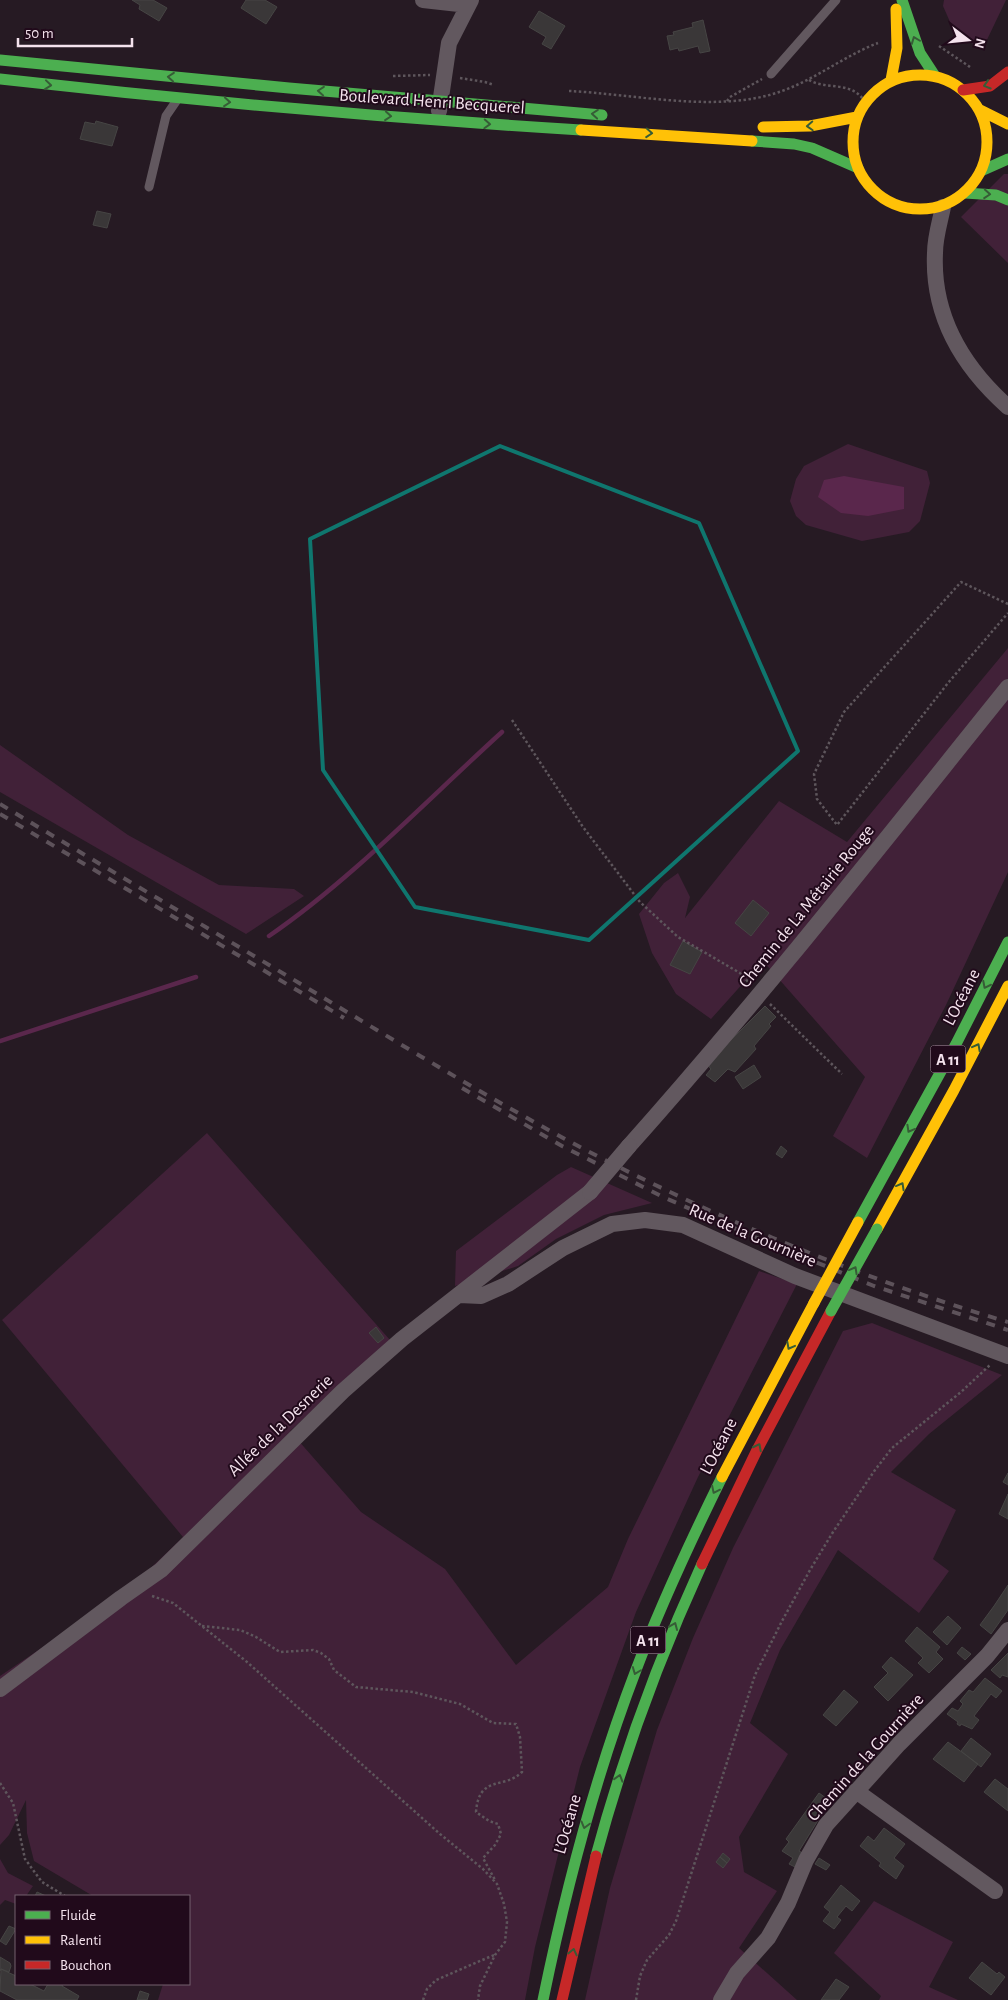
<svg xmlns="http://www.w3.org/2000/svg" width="1008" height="2000" font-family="'Alegreya Sans',sans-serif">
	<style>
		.green { fill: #412138 }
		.water { fill: #5a274c }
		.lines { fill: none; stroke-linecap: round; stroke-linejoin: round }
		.stream { stroke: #5a274c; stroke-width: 4.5 }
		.building { fill: #3a3738; stroke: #464544 }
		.path { stroke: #5e565c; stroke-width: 2.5; stroke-dasharray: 2.5 2.5; stroke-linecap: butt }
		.lane { stroke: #62585f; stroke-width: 9 }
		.street { stroke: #62585f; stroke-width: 16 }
		.fast { stroke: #4caf50; stroke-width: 11 }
		.slow { stroke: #ffc107; stroke-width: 11 }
		.jam { stroke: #c62828; stroke-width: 11 }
		.rail { stroke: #5d525a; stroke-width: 4; stroke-dasharray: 9 9; stroke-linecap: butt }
		.street-bridge { stroke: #62585f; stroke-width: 16 }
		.fast-bridge { stroke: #4caf50; stroke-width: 11 }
		.slow-bridge { stroke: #ffc107; stroke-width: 11 }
		.oneway { stroke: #365c36 }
		.marked { fill: none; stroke: #0f766e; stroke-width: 4; stroke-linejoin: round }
		.labels { text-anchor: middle; stroke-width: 4; stroke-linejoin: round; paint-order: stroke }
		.shield { fill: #210a1b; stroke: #b5a1ae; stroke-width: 1 }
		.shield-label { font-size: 16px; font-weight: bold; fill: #f4e2ed }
		.street-label { font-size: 18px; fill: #f4e2ed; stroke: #210a1b }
	</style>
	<rect width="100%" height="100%" fill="#261a23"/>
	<path class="green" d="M944,0H1006L984,46L958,40L943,6Z
		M1004,174H1008V263L961,217Z
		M848,444L927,471L930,483L920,521L909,532L862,541L806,525L796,516L790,501L796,479L804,466Z
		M1008,648V872L946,1005L867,1158L833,1136L865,1077L763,961L711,1019L676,994L652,953L639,914L664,883L678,873L690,897L685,918L779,801L847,842Z
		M0,745L128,835L219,885L294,889L304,896L246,934L0,792Z
		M207,1133L390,1340L290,1431L361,1512L445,1569L516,1665L608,1587L628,1539L759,1271L797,1284L698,1477L636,1612L580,1767L535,1947L525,2000H158L163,1984H189V1896H93L34,1861L27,1833L26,1800L9,1835L0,1845V1676L129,1589L183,1537L2,1320Z
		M571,1167L652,1203L604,1215L556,1239L518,1266L455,1286L456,1251L557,1175Z
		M872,1323L1002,1375L929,1434L891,1472L956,1510L933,1559L949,1571L919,1613L838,1550L780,1650L750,1723L788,1754L739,1837L744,1872L777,1891L739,1948L797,2000H585L610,1888L657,1730L693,1638L733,1548L843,1331Z
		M0,1859L8,1873L33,1886L26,1896H16V1904L5,1900L0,1905Z
		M874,1901L953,1942L929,1987L958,2000H879L881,1996L834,1953Z"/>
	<path class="water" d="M844,476L904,487V509L868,516L841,513L818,497L824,480Z"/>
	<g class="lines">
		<path class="stream" d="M269,936C352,879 427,800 502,732
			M0,1041L196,977"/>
	</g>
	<path class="building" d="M132,0H153L167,8L159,21L139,9L140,5Z
		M246,0H265L277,7L266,24L241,8Z
		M539,11L565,26L551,49L542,44L546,37L529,27Z
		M703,20L710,51L700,53L698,46L679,51L678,48L670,50L667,36L674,35L673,32L693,27L692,23Z
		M96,121L118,127L112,146L80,139L85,122L95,124Z
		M97,211L111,214L107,228L93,225Z
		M753,900L769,913L751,936L735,923Z
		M683,941L702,952L690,974L670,965Z
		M765,1006L776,1017L769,1024L771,1026L754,1046L756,1049L735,1072L728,1069L715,1082L706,1075L711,1069L707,1064Z
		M754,1065L761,1077L743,1089L735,1077Z
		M781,1146L787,1151L782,1158L776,1154Z
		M376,1327L384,1338L378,1343L369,1333Z
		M1008,1473V1485L1003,1482Z
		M1008,1494V1519L999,1514Z
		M1008,1585V1610L991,1634L980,1625L994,1606Z
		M948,1616L961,1628L947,1645L933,1632Z
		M917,1627L940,1647L936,1652L943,1659L929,1673L918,1663L923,1658L905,1641Z
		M962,1647L971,1654L965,1660L957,1653Z
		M1008,1653V1677L1002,1675L1000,1678L991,1670Z
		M891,1657L913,1675L888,1701L874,1687L888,1673L882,1667Z
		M985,1678L1002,1691L996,1698L991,1694L974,1716L979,1720L972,1729L961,1724L960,1726L957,1724L958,1722L947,1714L952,1708L958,1711L963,1704L960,1701L969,1690L973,1692Z
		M844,1690L858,1702L836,1726L823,1715Z
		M971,1738L991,1754L981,1767L961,1751Z
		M948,1742L978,1764L964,1782L933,1759Z
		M995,1779L1008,1789V1811L984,1792Z
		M819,1793L830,1801L799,1851L804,1854L795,1867L789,1864L793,1858L782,1851L789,1842L786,1839Z
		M884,1828L905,1844L894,1858L904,1866L896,1879L879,1866L881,1863L860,1846L868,1836L874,1841Z
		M723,1853L730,1859L727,1863L720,1857Z
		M720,1857L727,1863L723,1868L716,1862Z
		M819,1858L830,1865L826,1870L815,1864Z
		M841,1885L860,1901L852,1911L846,1906L837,1917L841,1920L834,1929L823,1921L830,1912L824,1907Z
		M37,1892L46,1896H35Z
		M9,1926L16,1929L6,1945L0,1941Z
		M0,1957L10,1963L11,1966L9,1972L1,1969L0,1971Z
		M982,1962L997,1974L999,1972L1005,1977L991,1995L969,1978Z
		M1,1969L16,1976V1984H30L44,1991L48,1984H63L62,1986L79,1996L77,2000H17L0,1991Z
		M836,1979L849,1987L839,2000H821Z
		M140,1991L149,1994L147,2000H137Z"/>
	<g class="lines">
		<path class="path" d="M939,46L970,67
			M393,76L430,75
			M460,78L485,82L494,85
			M809,80C826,90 849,81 863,99
			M569,91C634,94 720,114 782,91C816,79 844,56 878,43
			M727,101L730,97L762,79
			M1008,604L961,582L844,712L814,774L817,799L837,825L948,683L1008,613
			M512,720L583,827L640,902L678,937L740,973L750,984
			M770,1004L842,1074
			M152,1596L173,1603L247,1662L440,1834L483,1869L497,1884L504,1904L507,1922L505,1942L495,1955L480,1986L478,2000
			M202,1626L240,1630L256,1637L280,1652L313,1650L321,1653L329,1659L334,1670L356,1687L413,1692L460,1704L493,1723L516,1724L520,1737L522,1772C504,1790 479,1774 476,1812L489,1821L498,1824L501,1834L495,1845L483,1858L495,1880
			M0,1783L13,1803L25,1859L42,1882L65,1896
			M423,2000L427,1989L436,1980L494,1955
			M636,2000L640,1976L647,1960L669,1935L676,1921L755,1675L782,1621L810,1570L833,1532L875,1470L892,1448L961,1392L990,1365"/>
		<path class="lane" d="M771,74L836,0
			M149,187L166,116L177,100"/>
		<path class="street" d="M423,0L468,5
			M439,111L449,43L471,0
			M943,207C940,222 935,237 935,253C932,316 962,366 1008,407
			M629,1146C761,998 884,841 1008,687
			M459,1295L481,1296L508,1284L563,1248L612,1224L645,1220L683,1225L795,1276L1008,1356
			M0,1689L121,1598L161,1570L343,1391L402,1339L590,1192
			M856,1791L995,1891
			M721,2000L737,1973L768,1938L788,1903L806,1860L826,1825L899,1744L987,1656L1008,1630"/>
		<path class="fast" d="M902,0L920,53L935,76
			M0,60L289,88L602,115
			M0,79C193,101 387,118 581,130
			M752,141L794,144L812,148L858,168
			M981,171L1008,159
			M965,193L996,195L1008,200
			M858,1222L956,1044L1008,942
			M596,1856C623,1756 659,1658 702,1564
			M543,2000C566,1888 595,1777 636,1670C661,1604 691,1540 722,1477"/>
		<path class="slow" d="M853 142a67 67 0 1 1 134 0a67 67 0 1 1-134 0Z
			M891,80L897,48L896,9
			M980,110L1008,124
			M763,127L810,126L857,117
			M581,130L752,141
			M877,1229L954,1090L1008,986
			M722,1477L814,1303"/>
		<path class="jam" d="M963,90L990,86L1008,72
			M702,1564L757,1450L831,1311
			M562,2000L596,1856"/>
		<path class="rail" d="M0,804C101,865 203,925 304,986C390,1038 477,1091 565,1139C705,1214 856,1277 1008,1322
			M0,814L344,1018
			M462,1088L562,1146L663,1197L757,1238L874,1286L1008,1330"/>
		<path class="street-bridge" d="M590,1192L629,1146"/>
		<path class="fast-bridge" d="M831,1311L877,1229"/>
		<path class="slow-bridge" d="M814,1303L858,1222"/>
	</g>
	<defs><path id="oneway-chevron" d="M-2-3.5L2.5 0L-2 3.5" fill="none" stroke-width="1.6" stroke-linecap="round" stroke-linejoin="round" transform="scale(1.25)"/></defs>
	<g class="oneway">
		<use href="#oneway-chevron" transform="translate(915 40) rotate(-111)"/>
		<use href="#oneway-chevron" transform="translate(171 77) rotate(-175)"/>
		<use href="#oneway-chevron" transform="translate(48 85) rotate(6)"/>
		<use href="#oneway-chevron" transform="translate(987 85) rotate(163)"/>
		<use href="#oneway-chevron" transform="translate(321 91) rotate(-175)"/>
		<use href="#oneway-chevron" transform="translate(227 102) rotate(5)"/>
		<use href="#oneway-chevron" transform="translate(595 114) rotate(-175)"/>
		<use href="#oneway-chevron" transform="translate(388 116) rotate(5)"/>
		<use href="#oneway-chevron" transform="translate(487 124) rotate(3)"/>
		<use href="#oneway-chevron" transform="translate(810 126) rotate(177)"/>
		<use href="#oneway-chevron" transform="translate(649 133) rotate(4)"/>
		<use href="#oneway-chevron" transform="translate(987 194) rotate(4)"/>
		<use href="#oneway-chevron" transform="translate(986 985) rotate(117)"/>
		<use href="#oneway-chevron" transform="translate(977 1047) rotate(-62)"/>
		<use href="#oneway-chevron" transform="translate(910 1129) rotate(119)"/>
		<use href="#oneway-chevron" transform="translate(901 1186) rotate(-61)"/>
		<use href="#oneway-chevron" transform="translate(854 1270) rotate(-61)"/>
		<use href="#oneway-chevron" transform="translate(790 1346) rotate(118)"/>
		<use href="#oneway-chevron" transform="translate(758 1447) rotate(-63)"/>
		<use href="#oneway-chevron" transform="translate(715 1490) rotate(116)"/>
		<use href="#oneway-chevron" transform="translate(674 1626) rotate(-67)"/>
		<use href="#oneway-chevron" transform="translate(636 1671) rotate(111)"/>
		<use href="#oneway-chevron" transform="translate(619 1778) rotate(-73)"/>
		<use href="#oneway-chevron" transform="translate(585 1825) rotate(105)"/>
		<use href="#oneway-chevron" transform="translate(573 1952) rotate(-77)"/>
	</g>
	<path class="marked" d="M500,446L699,523L798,751L589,940L415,907L323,770L310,539Z"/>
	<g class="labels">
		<g class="shield">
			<rect x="930.5" y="1045.5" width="35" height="27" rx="4"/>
			<rect x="630.5" y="1626.5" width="35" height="27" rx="4"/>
		</g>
		<g class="shield-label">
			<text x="948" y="1065">A 11</text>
			<text x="648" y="1646">A 11</text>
		</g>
		<g class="street-label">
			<text transform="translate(432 101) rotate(4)" y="6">Boulevard Henri Becquerel</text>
			<text transform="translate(806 906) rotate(-51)" y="6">Chemin de La Métairie Rouge</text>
			<text transform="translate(961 997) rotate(-63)" y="6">L’Océane</text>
			<text transform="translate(753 1235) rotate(23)" y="6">Rue de la Gournière</text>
			<text transform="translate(280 1425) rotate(-44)" y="6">Allée de la Desnerie</text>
			<text transform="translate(718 1446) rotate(-63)" y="6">L’Océane</text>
			<text transform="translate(865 1757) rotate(-48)" y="6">Chemin de la Gournière</text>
			<text transform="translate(567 1824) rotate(-74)" y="6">L’Océane</text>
		</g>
	</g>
	<rect x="15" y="1895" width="175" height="90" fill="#210a1b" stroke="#75606f"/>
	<rect x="25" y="1911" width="25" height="8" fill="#4caf50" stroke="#75606f"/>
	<text x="60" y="1920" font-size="15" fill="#f4e2ed">Fluide</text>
	<rect x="25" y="1936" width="25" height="8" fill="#ffc107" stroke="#75606f"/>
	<text x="60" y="1945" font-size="15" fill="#f4e2ed">Ralenti</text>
	<rect x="25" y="1961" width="25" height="8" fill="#c62828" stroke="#75606f"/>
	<text x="60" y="1970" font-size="15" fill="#f4e2ed">Bouchon</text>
	<g transform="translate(968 40) rotate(106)" stroke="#210a1b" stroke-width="4" paint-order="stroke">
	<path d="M0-4L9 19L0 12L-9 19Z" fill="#f4e2ed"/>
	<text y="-8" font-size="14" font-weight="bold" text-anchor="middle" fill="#f4e2ed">N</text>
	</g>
	<path d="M18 38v8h114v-8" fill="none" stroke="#f4e2ed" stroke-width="2.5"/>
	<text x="25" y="38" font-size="15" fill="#f4e2ed" stroke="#210a1b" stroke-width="4" paint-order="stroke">50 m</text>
</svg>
